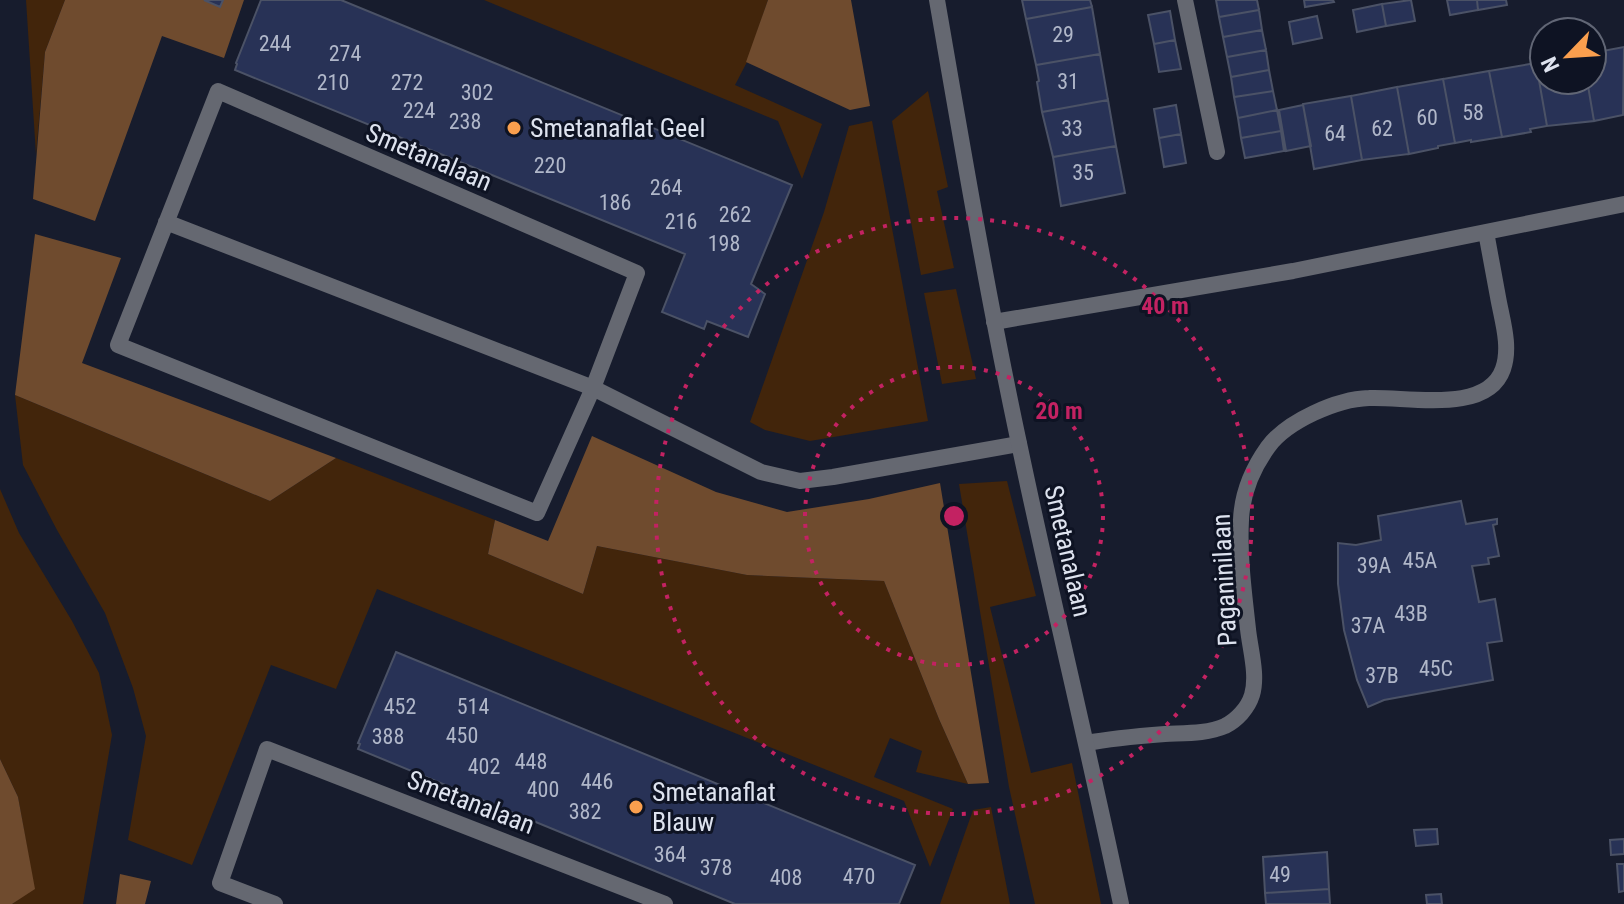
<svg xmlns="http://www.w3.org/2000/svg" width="1624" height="904" font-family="'Roboto Condensed',sans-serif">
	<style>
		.green { fill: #42250b }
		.forest { fill: #6f4b2e }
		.building { fill: #283256; stroke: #4b5266; stroke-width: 2 }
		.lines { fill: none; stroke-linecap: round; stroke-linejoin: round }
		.service { stroke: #656871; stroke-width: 16 }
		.minor { stroke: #656871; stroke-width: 16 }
		.tertiary { stroke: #656871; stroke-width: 16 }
		.ring { fill: none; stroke: #c32262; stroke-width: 4; stroke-dasharray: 4 8 }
		.poi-dot { fill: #fa9f4e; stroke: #0e1323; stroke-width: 3 }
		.labels { text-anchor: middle; stroke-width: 6; stroke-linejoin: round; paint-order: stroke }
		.number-label { font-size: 22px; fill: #b0b7c9 }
		.poi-label { font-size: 26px; fill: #dee3ef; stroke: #0e1323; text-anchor: start }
		.street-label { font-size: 26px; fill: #dee3ef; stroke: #0e1323 }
		.centre { fill: #c32262; stroke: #0e1323; stroke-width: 4 }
		.ring-label { font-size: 24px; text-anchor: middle; font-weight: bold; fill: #c32262; stroke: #0e1323; stroke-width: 6; stroke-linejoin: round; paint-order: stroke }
	</style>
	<rect width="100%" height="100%" fill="#171c2d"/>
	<path class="green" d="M26,0H65L45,52L36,155Z
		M484,0H768L747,62L735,85L822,124L802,179L778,121Z
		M928,91L948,187L937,191L954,268L921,275L892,121Z
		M872,121L928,421L810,441L765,430L750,422L824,212L849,126Z
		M956,289L976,379L942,384L924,293Z
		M15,395L270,501L336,458L495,520L488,554L583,594L597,546L747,575L884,581L939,719L968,784L916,772L922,751L890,738L874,777L953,809L930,867L904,801L377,589L336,689L271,665L192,865L128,840L146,736L133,688L105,613L57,530L23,465Z
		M1007,481L1036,596L990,607L1031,773L1072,763L1101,904H1035L1009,787L959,484Z
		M0,489L19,533L72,621L99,673L112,735L83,904H12L34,888L18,797L0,759Z
		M991,807L1010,904H940L973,810Z"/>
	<path class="forest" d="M65,0H244L224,58L162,36L95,221L33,199L45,52Z
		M768,0H851L870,106L850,110L746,62Z
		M35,234L121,258L82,363L336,458L270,501L15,395Z
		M592,436L716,492L787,512L869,499L940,483L989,783L968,784L939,719L884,581L747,575L597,546L583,594L488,554L495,520L548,541Z
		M0,759L18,797L35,889L12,904H0Z
		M120,874L151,881L145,904H116Z"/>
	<path class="building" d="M204,0H223L220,7Z
		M261,0H341L792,185L751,284L765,294L748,337L707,321L704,329L662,312L685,254L235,70L237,64L236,63Z
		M1022,0H1090L1092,7L1026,19Z
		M1216,0H1257L1259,10L1219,17Z
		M1304,0H1333L1334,2L1305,7Z
		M1411,0L1415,21L1386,26L1382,4Z
		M1447,0H1477L1478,10L1450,15Z
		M1477,0H1506L1507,5L1478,10Z
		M1382,4L1386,26L1357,32L1353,10Z
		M1092,7L1100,54L1036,65L1026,19Z
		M1259,10L1262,30L1223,37L1219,17Z
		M1170,11L1175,40L1154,44L1148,15Z
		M1317,16L1322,38L1293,44L1289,22Z
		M1262,30L1266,50L1227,57L1223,37Z
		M1175,40L1181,69L1159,72L1154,44Z
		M1624,47L1623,115L1594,121L1587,80H1592V53Z
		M1266,50L1269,70L1231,77L1227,57Z
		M1100,54L1108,100L1042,112L1037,82L1039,81L1036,65Z
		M1544,61V80H1587L1594,121L1547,126L1536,63Z
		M1536,63L1547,126L1530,129L1531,132L1502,137L1489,71Z
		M1269,70L1273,91L1234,97L1231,77Z
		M1489,71L1502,137L1471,142V140L1455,143L1443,79Z
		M1443,79L1455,143L1438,146V148L1409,154L1397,87Z
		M1397,87L1409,154L1362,160L1351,96Z
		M1273,91L1277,110L1238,118L1234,97Z
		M1351,96L1362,160L1314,169L1303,104Z
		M1108,100L1116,146L1053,157L1042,112Z
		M1176,105L1181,134L1159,138L1154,109Z
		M1303,105L1311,146L1286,151L1279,110Z
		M1277,110L1281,131L1241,138L1238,118Z
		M1281,131L1284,151L1245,158L1241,138Z
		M1181,134L1186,163L1164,167L1159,138Z
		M1116,146L1125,193L1061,206L1053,157Z
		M1461,501L1466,524L1497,519V524L1493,525L1499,556L1488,558L1489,564L1472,566L1479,602L1495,599L1502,641L1487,643L1493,680L1384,700L1368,707L1357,680L1344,630L1338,584V543L1356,545L1381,540L1378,516Z
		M396,652L915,865L899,904H735L358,749L360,744L358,743Z
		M1437,829L1438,844L1416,846L1414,830Z
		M1624,839V854L1611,855L1610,840Z
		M1327,852L1329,889L1265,893L1263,857Z
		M1617,864H1624V891L1619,892Z
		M1329,889L1330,904H1266L1265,893Z
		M1441,894L1442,904H1427L1426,895Z"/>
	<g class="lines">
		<path class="service" d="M218,91L637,273L593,388L537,513L118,345Z
			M166,222L593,388L761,472L800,481L833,477L1019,444
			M275,904L220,883L267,749L665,904"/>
		<path class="minor" d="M1185,0L1217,152
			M994,322L1293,271L1624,204
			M1087,743C1113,738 1139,736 1165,734C1185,733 1207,734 1225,726C1237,720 1248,708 1252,695C1258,675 1250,649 1248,629C1244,593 1239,555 1241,520C1242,494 1253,468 1268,447C1287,421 1337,399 1369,398C1406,396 1487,415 1503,369C1511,346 1502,320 1498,297C1494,275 1490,254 1486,232"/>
		<path class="tertiary" d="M937,0C963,150 988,299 1020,448C1052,600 1089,751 1121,904"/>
	</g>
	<g class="ring">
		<circle cx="954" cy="516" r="149"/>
		<circle cx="954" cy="516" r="298"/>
	</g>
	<g class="poi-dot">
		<circle cx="514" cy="128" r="8"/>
		<circle cx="636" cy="807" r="8"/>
	</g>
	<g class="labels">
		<g class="number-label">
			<text x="1063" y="42">29</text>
			<text x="275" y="51">244</text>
			<text x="345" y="61">274</text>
			<text x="1068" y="89">31</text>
			<text x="333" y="90">210</text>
			<text x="407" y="90">272</text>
			<text x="477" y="100">302</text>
			<text x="419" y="118">224</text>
			<text x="1473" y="120">58</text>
			<text x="1427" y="125">60</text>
			<text x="465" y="129">238</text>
			<text x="1072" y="136">33</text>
			<text x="1382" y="136">62</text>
			<text x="1335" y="141">64</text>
			<text x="550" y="173">220</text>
			<text x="1083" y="180">35</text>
			<text x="666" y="195">264</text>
			<text x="615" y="210">186</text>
			<text x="735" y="222">262</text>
			<text x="681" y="229">216</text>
			<text x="724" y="251">198</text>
			<text x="1420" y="568">45A</text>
			<text x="1374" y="573">39A</text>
			<text x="1411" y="621">43B</text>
			<text x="1368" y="633">37A</text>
			<text x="1436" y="676">45C</text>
			<text x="1382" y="683">37B</text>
			<text x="400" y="714">452</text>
			<text x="473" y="714">514</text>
			<text x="462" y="743">450</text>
			<text x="388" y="744">388</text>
			<text x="531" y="769">448</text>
			<text x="484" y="774">402</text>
			<text x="597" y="789">446</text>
			<text x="543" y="797">400</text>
			<text x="585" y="819">382</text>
			<text x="670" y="862">364</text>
			<text x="716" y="875">378</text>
			<text x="1280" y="882">49</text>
			<text x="859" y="884">470</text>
			<text x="786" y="885">408</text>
		</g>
		<g class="poi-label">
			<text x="530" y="137">Smetanaflat Geel</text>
			<text x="652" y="801">Smetanaflat<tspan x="652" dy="30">Blauw</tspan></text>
		</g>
		<g class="street-label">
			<text transform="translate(429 157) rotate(23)" y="9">Smetanalaan</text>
			<text transform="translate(1068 551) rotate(77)" y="9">Smetanalaan</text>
			<text transform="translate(1224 580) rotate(-93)" y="9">Paganinilaan</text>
			<text transform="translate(471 802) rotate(21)" y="9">Smetanalaan</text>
		</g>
	</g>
	<circle cx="954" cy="516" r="12" class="centre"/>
	<g class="ring-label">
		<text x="1165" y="314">40 m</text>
		<text x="1059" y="419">20 m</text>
	</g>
	<g transform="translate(1568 56) rotate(245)"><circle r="38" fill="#0e1323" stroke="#616675" stroke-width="2"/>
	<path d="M0-6L14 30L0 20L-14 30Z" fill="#fa9f4e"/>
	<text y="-12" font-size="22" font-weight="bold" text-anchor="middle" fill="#dee3ef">N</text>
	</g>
</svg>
